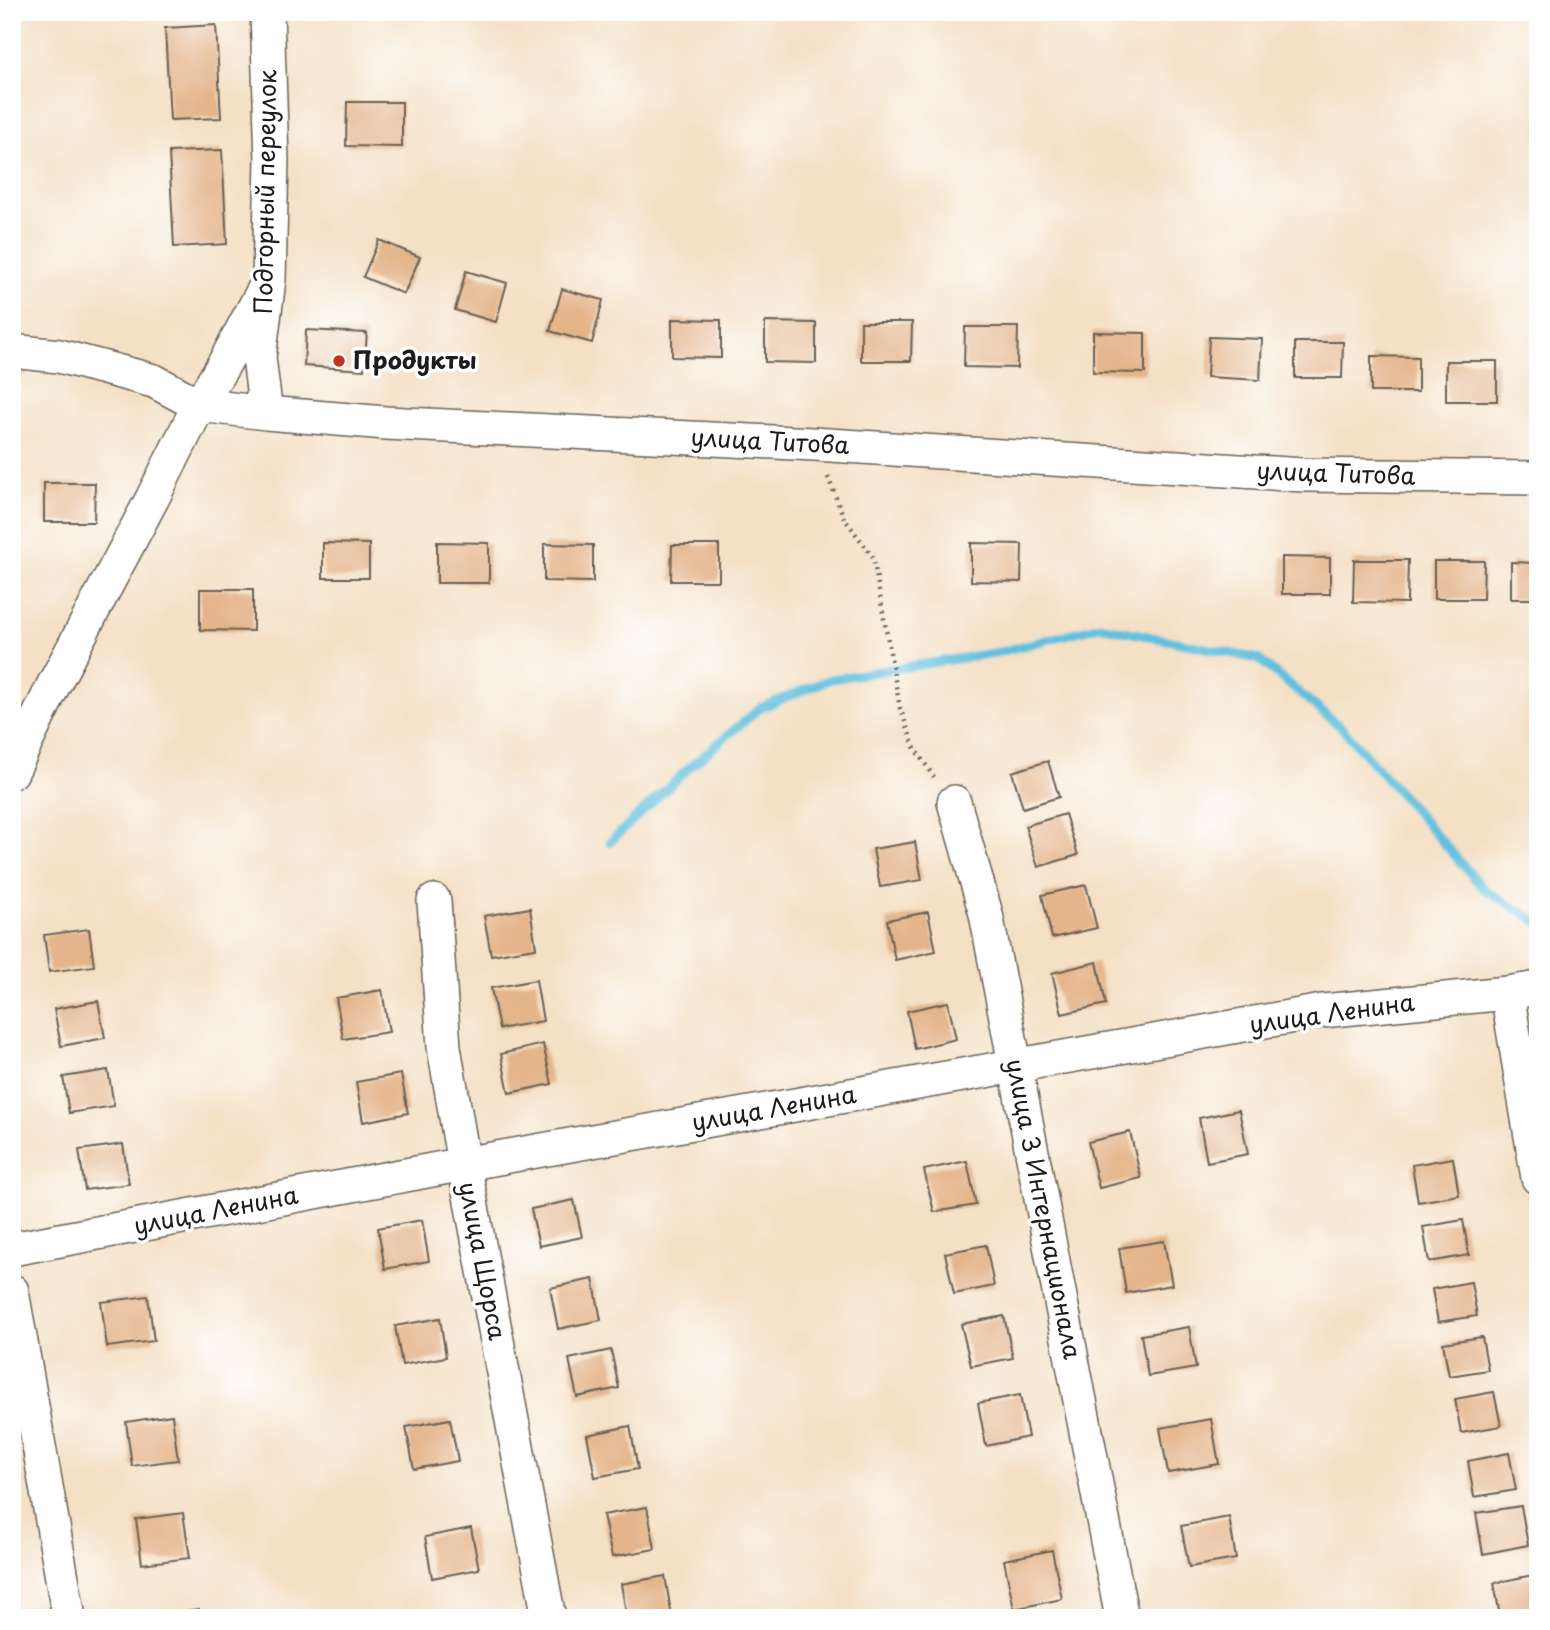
<svg xmlns="http://www.w3.org/2000/svg" width="1550" height="1630" font-family="'Playpen Sans',sans-serif">
	<style>
		.lines { fill: none; stroke-linecap: round; stroke-linejoin: round }
		.stream { stroke: #60c0de; stroke-width: 9 }
		.building { fill: #e4b48a }
		.minor-casing { stroke: #686157; stroke-width: 36 }
		.path { stroke: #686157; stroke-width: 4.5; stroke-dasharray: 2 5; stroke-linecap: butt }
		.minor { stroke: #fff; stroke-width: 33 }
		.poi-dot { fill: #c8321e; stroke: #fff; stroke-width: 2.5 }
		.labels { text-anchor: middle; stroke-width: 7; stroke-linejoin: round; paint-order: stroke }
		.street-label { font-size: 24px; fill: #1c1c1c; stroke: #fff }
		.poi-label { font-size: 24px; font-weight: bold; fill: #1c1c1c; stroke: #fff; text-anchor: start }
	</style>
	<rect width="100%" height="100%" fill="#fff"/>
	<filter id="ink" filterUnits="userSpaceOnUse"><feTurbulence type="fractalNoise" baseFrequency=".0143" numOctaves="2"/><feDisplacementMap in="SourceGraphic" scale="14" xChannelSelector="R" yChannelSelector="G"/><feConvolveMatrix kernelMatrix="1 2 1 2 8 2 1 2 1" color-interpolation-filters="sRGB"/></filter>
	<filter id="wash" filterUnits="userSpaceOnUse"><feTurbulence type="fractalNoise" baseFrequency=".00686" numOctaves="4" result="noise"/><feDisplacementMap in="SourceGraphic" scale="28" xChannelSelector="R" yChannelSelector="G"/><feGaussianBlur stdDeviation="1.57" result="paint"/><feColorMatrix in="noise" values="0 0 0 0 0 0 0 0 0 0 0 0 0 0 0 0 0 1.4 0 .05"/><feComposite in="paint" operator="in"/></filter>
	<g filter="url(#wash)">
		<rect width="100%" height="100%" fill="#f4e0c5"/>
		<g class="lines">
			<path class="stream" d="M610,842L691,766L760,708L831,679L1000,652L1100,626L1258,659L1342,728L1484,889L1538,922"/>
		</g>
		<g id="blocks">
			<path class="building" d="M216,25L221,118L170,120L165,28Z
				M347,102H402V147L346,146Z
				M222,150L227,244L174,247L169,152Z
				M379,240L420,257L404,294L363,277Z
				M466,271L507,283L496,322L455,310Z
				M562,289L603,300L592,343L550,331Z
				M672,319L721,320V358L672,357Z
				M765,322L816,323V363L765,362Z
				M861,322H912L911,361H861Z
				M965,327H1018L1017,368L964,367Z
				M306,330L367,333L364,370L304,366Z
				M1093,332L1145,333V373L1093,372Z
				M1209,337L1262,339L1260,380L1207,377Z
				M1295,342H1343L1342,378H1295Z
				M1371,356L1418,357V392H1371Z
				M1446,361H1497V401H1446Z
				M1532,361H1538V404H1531Z
				M44,483H95L94,522H44Z
				M437,542L489,543V583H437Z
				M323,543L369,544V578H323Z
				M971,543L1022,544L1021,582L971,581Z
				M544,544L593,545V582L544,581Z
				M672,545H719V581H671Z
				M1282,557L1330,558V594H1282Z
				M1354,560H1408L1407,603L1353,602Z
				M1434,561H1484L1483,599H1434Z
				M1511,562L1538,563V599H1511Z
				M200,589H253V631L200,630Z
				M1048,761L1059,797L1023,808L1012,772Z
				M1065,814L1078,855L1038,867L1025,826Z
				M915,842L922,880L880,887L873,849Z
				M1086,885L1097,928L1052,938L1042,895Z
				M530,908L536,948L491,955L484,916Z
				M928,912L936,951L895,960L887,920Z
				M89,929L94,966L49,972L44,935Z
				M1097,962L1106,1004L1062,1014L1052,973Z
				M536,980L543,1021L499,1029L491,988Z
				M382,990L389,1032L343,1039L336,998Z
				M98,1001L105,1038L61,1046L54,1009Z
				M948,1002L956,1039L915,1049L907,1011Z
				M543,1044L552,1084L509,1093L501,1054Z
				M108,1070L114,1106L69,1113L63,1077Z
				M401,1074L408,1113L363,1122L356,1082Z
				M1239,1110L1248,1154L1207,1162L1199,1118Z
				M1130,1132L1141,1178L1099,1188L1088,1142Z
				M123,1144L129,1184L85,1190L79,1150Z
				M1453,1158L1459,1195L1418,1202L1412,1165Z
				M967,1161L976,1205L934,1212L924,1170Z
				M574,1200L582,1237L539,1246L531,1209Z
				M422,1220L429,1261L385,1269L378,1228Z
				M1463,1220L1469,1255L1429,1262L1423,1227Z
				M1164,1241L1172,1285L1126,1293L1119,1248Z
				M986,1245L994,1286L954,1294L945,1253Z
				M593,1279L601,1320L558,1329L550,1288Z
				M1471,1282L1477,1316L1438,1322L1432,1289Z
				M148,1296L154,1341L107,1347L101,1302Z
				M1004,1316L1013,1358L971,1366L961,1324Z
				M440,1318L446,1357L402,1365L395,1326Z
				M1189,1327L1196,1368L1148,1376L1141,1335Z
				M1482,1337L1488,1370L1449,1376L1443,1343Z
				M611,1350L619,1388L577,1397L569,1359Z
				M1494,1392L1501,1426L1461,1433L1455,1399Z
				M1020,1395L1028,1437L986,1446L978,1403Z
				M172,1415L178,1460L132,1466L126,1422Z
				M450,1419L458,1461L414,1469L406,1427Z
				M1211,1419L1219,1464L1168,1473L1160,1428Z
				M630,1426L638,1469L595,1477L587,1435Z
				M1509,1453L1516,1490L1474,1497L1468,1461Z
				M1521,1506L1528,1545L1483,1554L1476,1513Z
				M647,1507L655,1549L612,1557L603,1515Z
				M183,1513L190,1558L142,1564L136,1519Z
				M1229,1517L1236,1559L1189,1567L1181,1526Z
				M471,1528L479,1569L432,1578L425,1537Z
				M1052,1550L1062,1599L1014,1609L1004,1560Z
				M1533,1575L1538,1609L1500,1616L1494,1583Z
				M665,1576L672,1618H627L621,1584Z
				M199,1609L201,1618H152L151,1615Z"/>
		</g>
	</g>
	<g filter="url(#ink)">
		<use href="#blocks" fill-opacity="0" stroke="#686157" stroke-width="2"/>
		<g class="lines">
			<g class="minor-casing">
				<path id="minor" d="M12,351L59,356L154,381L199,405L266,413L386,423L814,444L1304,475L1538,478
					M266,413L259,358L269,280L272,160L267,12
					M12,772L53,686L152,499L199,405L225,362L269,280
					M954,802L986,914L1122,1618
					M434,901L444,1047L464,1164L549,1618
					M1507,993L1538,1178
					M12,1249L464,1164L1322,1011L1507,993L1538,988
					M12,1291L69,1618"/>
			</g>
			<path class="path" d="M828,477L844,518L873,557L900,708L915,749L934,777"/>
			<use href="#minor" class="minor"/>
		</g>
	</g>
	<circle class="poi-dot" cx="339" cy="361" r="7"/>
	<g class="labels">
		<g class="street-label">
			<text transform="translate(266 192) rotate(-89)" y="8">Подгорный переулок</text>
			<text transform="translate(770 442) rotate(3)" y="8">улица Титова</text>
			<text transform="translate(1336 474) rotate(2)" y="8">улица Титова</text>
			<text transform="translate(1332 1014) rotate(-8)" y="8">улица Ленина</text>
			<text transform="translate(774 1109) rotate(-10)" y="8">улица Ленина</text>
			<text transform="translate(1043 1209) rotate(79)" y="8">улица 3 Интернационала</text>
			<text transform="translate(216 1211) rotate(-11)" y="8">улица Ленина</text>
			<text transform="translate(482 1261) rotate(79)" y="8">улица Щорса</text>
		</g>
		<g class="poi-label">
			<text x="353" y="369">Продукты</text>
		</g>
	</g>
	<rect width="1550" height="1630" fill="none" stroke="#fff" stroke-width="42"/>
</svg>
